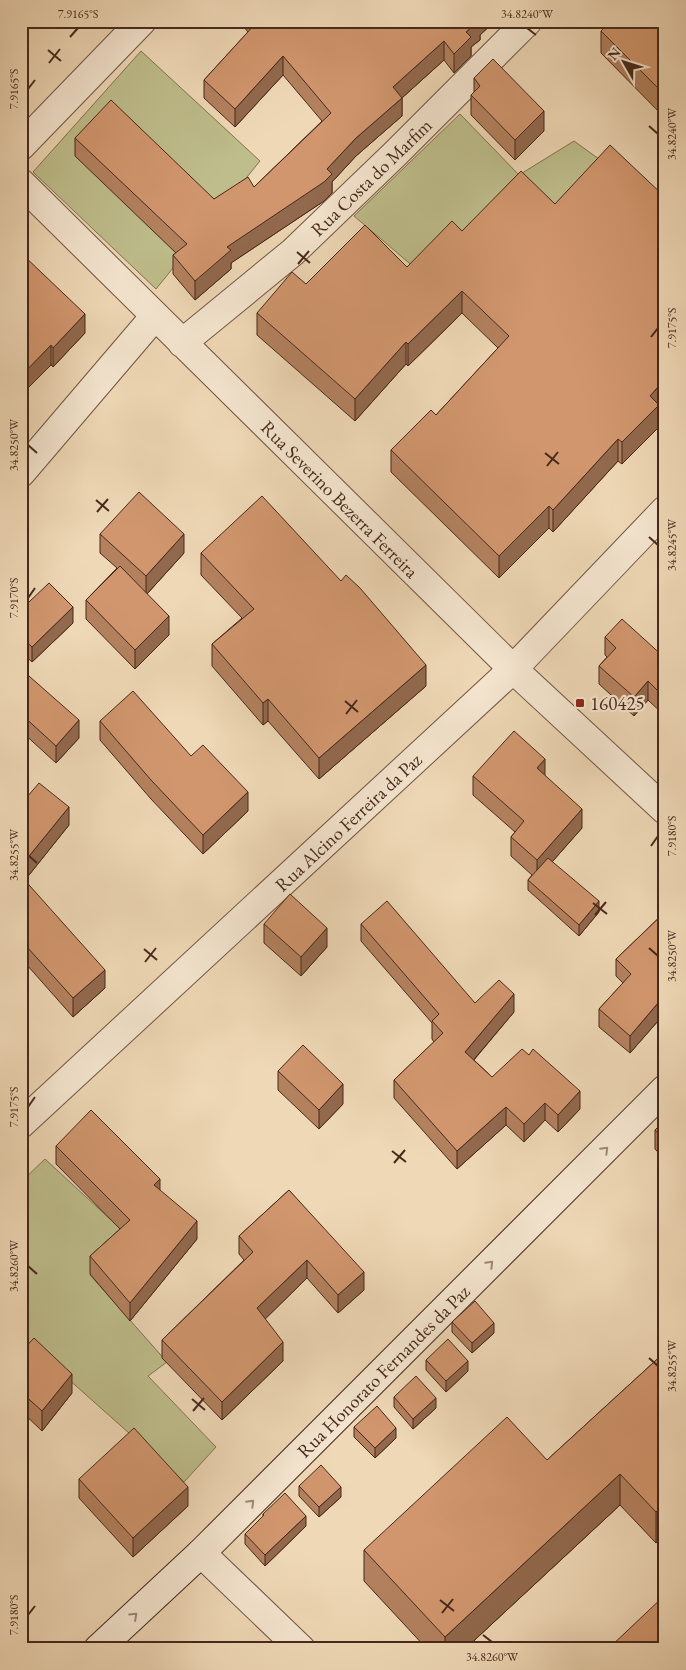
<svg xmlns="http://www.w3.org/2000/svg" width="686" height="1670" font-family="'EB Garamond',serif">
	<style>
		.green { fill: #bebd8b; stroke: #827354 }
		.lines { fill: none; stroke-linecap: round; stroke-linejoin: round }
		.street-casing { stroke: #715542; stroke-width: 30 }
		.secondary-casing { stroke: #47291c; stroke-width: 30 }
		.street { stroke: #f5e6d0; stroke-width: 28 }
		.secondary { stroke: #f5e6d0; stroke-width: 28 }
		.wall { fill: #b4815f; stroke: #47291c }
		.shaded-wall { fill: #92694d; stroke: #47291c }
		.building { fill: #d1966e; stroke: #47291c }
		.oneway { stroke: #9e8876 }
		.ticks { fill: none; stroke: #47291c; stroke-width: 2 }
		.poi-dot { fill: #8f2418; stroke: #f5e6d0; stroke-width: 2 }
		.labels { text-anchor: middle; stroke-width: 4.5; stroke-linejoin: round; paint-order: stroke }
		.street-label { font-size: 19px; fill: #47291c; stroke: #f5e6d0 }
		.poi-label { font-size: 19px; fill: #47291c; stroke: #f5e6d0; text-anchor: start }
		.neatline { fill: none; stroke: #47291c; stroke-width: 2 }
		.ticks-label { font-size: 12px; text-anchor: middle; fill: #47291c }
	</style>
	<rect width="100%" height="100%" fill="#efd8b6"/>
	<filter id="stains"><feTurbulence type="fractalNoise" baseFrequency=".004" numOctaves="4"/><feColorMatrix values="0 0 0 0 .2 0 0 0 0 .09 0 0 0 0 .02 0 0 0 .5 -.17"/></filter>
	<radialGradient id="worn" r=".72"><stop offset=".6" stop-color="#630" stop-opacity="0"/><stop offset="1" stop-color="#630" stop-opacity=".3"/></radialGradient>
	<path class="green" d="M141,51L260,161L156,289L33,172Z
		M460,114L519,175L574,141L610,167L565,215L422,274L354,216Z
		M45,1159L125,1233L90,1275L167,1362L148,1376L216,1447L184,1482L21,1337V1182Z"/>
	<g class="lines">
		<g class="street-casing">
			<path id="street" d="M21,146L142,21
				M21,183L513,669L665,810
				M182,343L293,252L395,154L528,21
				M21,473L155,316
				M21,1124L513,669L665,510
				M201,1553L301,1649"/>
		</g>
		<g class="secondary-casing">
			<path id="secondary" d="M98,1649L201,1553L665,1089"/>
		</g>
		<use href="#street" class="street"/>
		<use href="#secondary" class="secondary"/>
	</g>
	<path class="wall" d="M239,21H495L480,35V40L471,47V56L454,73L444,60L402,98V116L356,156L332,182V193L324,201L231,263V269L195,300L173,274V255L176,253L75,156V138L214,199L254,187L322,121L283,75L235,127L204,98V80L248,32Z
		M665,21V118L601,53V31Z
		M474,78L544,131L515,160L471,115V95L474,93Z
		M462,231L659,408V427L622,464L618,461L553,532L549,528L499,578L391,472V450L436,415L498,348L462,313L408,366L406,364L355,421L257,335V313L306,284L407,267Z
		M21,253L85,333L53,367L51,365Z
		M100,534L184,553L147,594L169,635L135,669L86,619V600L117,568L100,553Z
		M201,553L426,686L319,779L268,721L263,725L212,666V644L242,618L201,575Z
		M21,595L29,602L73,623L32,662L21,652Z
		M605,637L665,658V716L648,700L634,716L599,684V666L607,657L605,655Z
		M21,669L79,738L56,763L21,731Z
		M100,721L191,756L248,811L203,854L151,799L100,740Z
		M473,776H545L582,828L552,862L599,912L579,936L528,890V880L532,875L511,856V837L515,832L473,795Z
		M21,804L69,825L25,880L105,988L73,1017L27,965L21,971Z
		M665,912V1028L658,1021L630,1053L599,1027V1009L623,983L616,976V959Z
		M264,924L327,947L301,976L264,943Z
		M361,924L475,1003L514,1012L474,1060L492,1077L580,1109L558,1132L545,1120L524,1142L506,1125L457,1169L394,1098V1080L434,1042L432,1039V1023L361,941Z
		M278,1071L343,1104L319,1129L278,1090Z
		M665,1121V1160L655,1149V1130Z
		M56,1146L160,1191L197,1239L130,1321L90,1274V1256L120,1229L56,1164Z
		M289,1190L364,1290L338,1313L307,1278L265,1319L283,1361L222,1420L162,1358V1340L244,1260L239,1254V1236Z
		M452,1322L494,1333L472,1353L452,1332Z
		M21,1352L72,1393L42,1431L21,1411Z
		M665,1352V1535L656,1543L620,1505L465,1649H427L364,1581V1550L547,1460Z
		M426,1360L468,1371L446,1392L426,1370Z
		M394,1397L436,1408L413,1429L394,1407Z
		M354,1427L396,1438L375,1458L354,1437Z
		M79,1479L188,1506L133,1557L79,1498Z
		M299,1486L341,1497L319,1517L299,1496Z
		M263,1514L306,1526L265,1566L245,1544V1534L263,1517Z"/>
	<path class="shaded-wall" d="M478,21H495L480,35V40L471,47V56L454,73V54L466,32Z
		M444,41V60L393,106V87Z
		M283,56V75L235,127V109Z
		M402,98V116L356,156L332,182V193L324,201L231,263V269L195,300V281L227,247L327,169L356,138Z
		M544,111V131L515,160V140Z
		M462,291V313L408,366V344Z
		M85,314V333L53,367V348Z
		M406,342V364L355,421V399Z
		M51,345V365L21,395V376Z
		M665,379V401L659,408V427L622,464V442L650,396Z
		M618,439V461L553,532V510Z
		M549,506V528L499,578V556Z
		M184,534V553L146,595V576Z
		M73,607V623L32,662V647Z
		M169,616V635L135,669V650Z
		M426,665V686L319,779V758Z
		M648,681V700L634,716V697Z
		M268,699V721L263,725V703Z
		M79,720V738L56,763V746Z
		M545,759V778L537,768Z
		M248,792V811L203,854V835Z
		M69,807V825L21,885V866Z
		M582,809V828L537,879V860Z
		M599,901V912L579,936V925Z
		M327,928V947L301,976V957Z
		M27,947V965L21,971V952Z
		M105,970V988L73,1017V998Z
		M514,994V1012L465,1070V1052Z
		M658,1003V1021L630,1053V1036Z
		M343,1084V1104L319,1129V1110Z
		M580,1091V1109L558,1132V1115Z
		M545,1103V1120L524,1142V1124Z
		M506,1107V1125L457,1169V1151Z
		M160,1179V1198L154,1185Z
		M197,1221V1239L130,1321V1303Z
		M307,1260V1278L257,1327V1308Z
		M364,1272V1290L338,1313V1295Z
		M494,1323V1333L472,1353V1343Z
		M283,1342V1361L222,1420V1402Z
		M468,1361V1371L446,1392V1381Z
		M72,1374V1393L42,1431V1411Z
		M436,1398V1408L413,1429V1419Z
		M396,1428V1438L375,1458V1448Z
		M620,1474V1505L465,1649H445V1637Z
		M188,1487V1506L133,1557V1538Z
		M341,1487V1497L319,1517V1507Z
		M665,1504V1535L656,1543V1512Z
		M28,1513V1532L21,1539V1520Z
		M306,1516V1526L265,1566V1555Z"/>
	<path class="building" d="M254,21H479L466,32L471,37L454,54L444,41L393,87L402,98L356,138L327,169L332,174L324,182L227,247L231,250L195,281L173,255L187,244L75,138L111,100L214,199L248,177L254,187L331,113L283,56L235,109L204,80L256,23Z
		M611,21H665V95L601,31Z
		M493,59L544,111L515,140L471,95L480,86L474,78Z
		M610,145L665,197V379L650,396L659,405L622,442L618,439L553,510L549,506L499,556L391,450L431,410L436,415L509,336L462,291L408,344L406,342L355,399L257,313L292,272L306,284L365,225L407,267L452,221L462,231L521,171L555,204Z
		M21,253L85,314L53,348L51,345L21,376Z
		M139,492L184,534L146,576L100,534Z
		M262,496L341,581L346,575L360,588L426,665L319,758L268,699L263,703L212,644L254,609L201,553Z
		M120,566L169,616L135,650L86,600Z
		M49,583L73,607L32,647L21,637V595L29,602Z
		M622,619L665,658V698L648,681L634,697L599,666L616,648L605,637Z
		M21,669L79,720L56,746L21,714Z
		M133,691L191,756L203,745L248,792L203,835L151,780L100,721Z
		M514,731L545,759L537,768L582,809L537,860L511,837L524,821L473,776Z
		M39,783L69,807L21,866V804Z
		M548,858L599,901L579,925L528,880Z
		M21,876L105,970L73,998L27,947L21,952Z
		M290,894L327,928L301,957L264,924Z
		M387,901L475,1003L499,980L514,994L465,1052L492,1077L522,1049L529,1055L533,1049L580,1091L558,1115L545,1103L524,1124L506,1107L457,1151L394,1080L443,1033L432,1021L439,1014L361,924Z
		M665,912V1011L658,1003L630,1036L599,1009L631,974L616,959Z
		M303,1045L343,1084L319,1110L278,1071Z
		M91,1110L160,1179L154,1185L197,1221L130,1303L90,1256L130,1220L56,1146Z
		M665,1121V1141L655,1130Z
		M289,1190L364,1272L338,1295L307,1260L257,1308L283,1342L222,1402L162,1340L253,1252L239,1236Z
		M475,1301L494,1323L472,1343L452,1322Z
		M34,1338L72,1374L42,1411L21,1392V1352Z
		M448,1339L468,1361L446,1381L426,1360Z
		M665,1352V1504L656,1512L620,1474L445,1637L364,1550L507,1417L547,1460Z
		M416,1376L436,1398L413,1419L394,1397Z
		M377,1406L396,1428L375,1448L354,1427Z
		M134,1428L188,1487L133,1538L79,1479Z
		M321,1465L341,1487L319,1507L299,1486Z
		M285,1493L306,1516L265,1555L245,1534L264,1515L263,1514Z
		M21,1507L28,1513L21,1520Z
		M665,1595V1649H608Z"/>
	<defs><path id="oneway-chevron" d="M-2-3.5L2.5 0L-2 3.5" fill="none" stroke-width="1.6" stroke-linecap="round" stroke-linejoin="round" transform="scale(1.25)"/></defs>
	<g class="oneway">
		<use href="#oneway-chevron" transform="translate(605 1150) rotate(-45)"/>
		<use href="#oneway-chevron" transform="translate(490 1264) rotate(-45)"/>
		<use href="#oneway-chevron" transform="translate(251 1503) rotate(-45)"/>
		<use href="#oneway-chevron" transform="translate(134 1616) rotate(-43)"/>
	</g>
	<path class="ticks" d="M527,28L536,35M70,37L78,28M48,50L61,61M49,63L60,49M28,89L35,80M649,126L658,134M297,252L310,263M298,264L309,251M651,337L658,328M28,445L37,453M545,453L559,464M547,466L558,452M96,500L109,511M97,512L108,499M649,537L658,545M28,598L35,588M345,701L358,712M346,714L357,700M651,846L658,836M28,855L37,863M593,903L607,914M595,915L606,902M649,948L658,956M144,949L157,960M145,962L156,948M28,1107L35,1097M392,1151L406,1162M394,1163L405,1150M28,1266L37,1274M649,1358L658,1366M192,1399L205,1410M193,1411L204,1398M440,1600L454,1611M442,1613L453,1599M28,1615L35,1606M483,1635L492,1642"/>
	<rect class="poi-dot" x="575" y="698" width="10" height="10" rx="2.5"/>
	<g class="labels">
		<g class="street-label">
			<text transform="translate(371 177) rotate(-44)" y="7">Rua Costa do Marfim</text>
			<text transform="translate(340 499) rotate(45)" y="7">Rua Severino Bezerra Ferreira</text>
			<text transform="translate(348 822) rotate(-43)" y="7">Rua Alcino Ferreira da Paz</text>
			<text transform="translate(383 1371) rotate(-45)" y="7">Rua Honorato Fernandes da Paz</text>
		</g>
		<g class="poi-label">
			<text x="590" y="710">160425</text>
		</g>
	</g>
	<rect width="686" height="1670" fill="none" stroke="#efd8b6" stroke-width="55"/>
	<g transform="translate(624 62) rotate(309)" stroke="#f5e6d0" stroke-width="4" paint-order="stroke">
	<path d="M0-4L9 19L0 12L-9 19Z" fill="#47291c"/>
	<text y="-8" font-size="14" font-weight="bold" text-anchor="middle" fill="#47291c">N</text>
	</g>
	<rect x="28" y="28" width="630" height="1614" class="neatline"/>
	<g class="ticks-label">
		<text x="78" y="18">7.9165°S</text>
		<text x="527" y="18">34.8240°W</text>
		<text transform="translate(14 89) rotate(-90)" y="4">7.9165°S</text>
		<text transform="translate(672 134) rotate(-90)" y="4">34.8240°W</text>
		<text transform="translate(672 328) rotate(-90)" y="4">7.9175°S</text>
		<text transform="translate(14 445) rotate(-90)" y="4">34.8250°W</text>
		<text transform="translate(672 545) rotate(-90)" y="4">34.8245°W</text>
		<text transform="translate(14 598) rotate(-90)" y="4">7.9170°S</text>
		<text transform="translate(672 836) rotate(-90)" y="4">7.9180°S</text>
		<text transform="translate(14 855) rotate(-90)" y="4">34.8255°W</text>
		<text transform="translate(672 956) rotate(-90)" y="4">34.8250°W</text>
		<text transform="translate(14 1107) rotate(-90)" y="4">7.9175°S</text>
		<text transform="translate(14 1266) rotate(-90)" y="4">34.8260°W</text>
		<text transform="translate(672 1366) rotate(-90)" y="4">34.8255°W</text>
		<text transform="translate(14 1615) rotate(-90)" y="4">7.9180°S</text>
		<text x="492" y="1661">34.8260°W</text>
	</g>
	<rect width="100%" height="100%" filter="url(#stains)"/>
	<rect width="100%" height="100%" fill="url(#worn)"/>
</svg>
